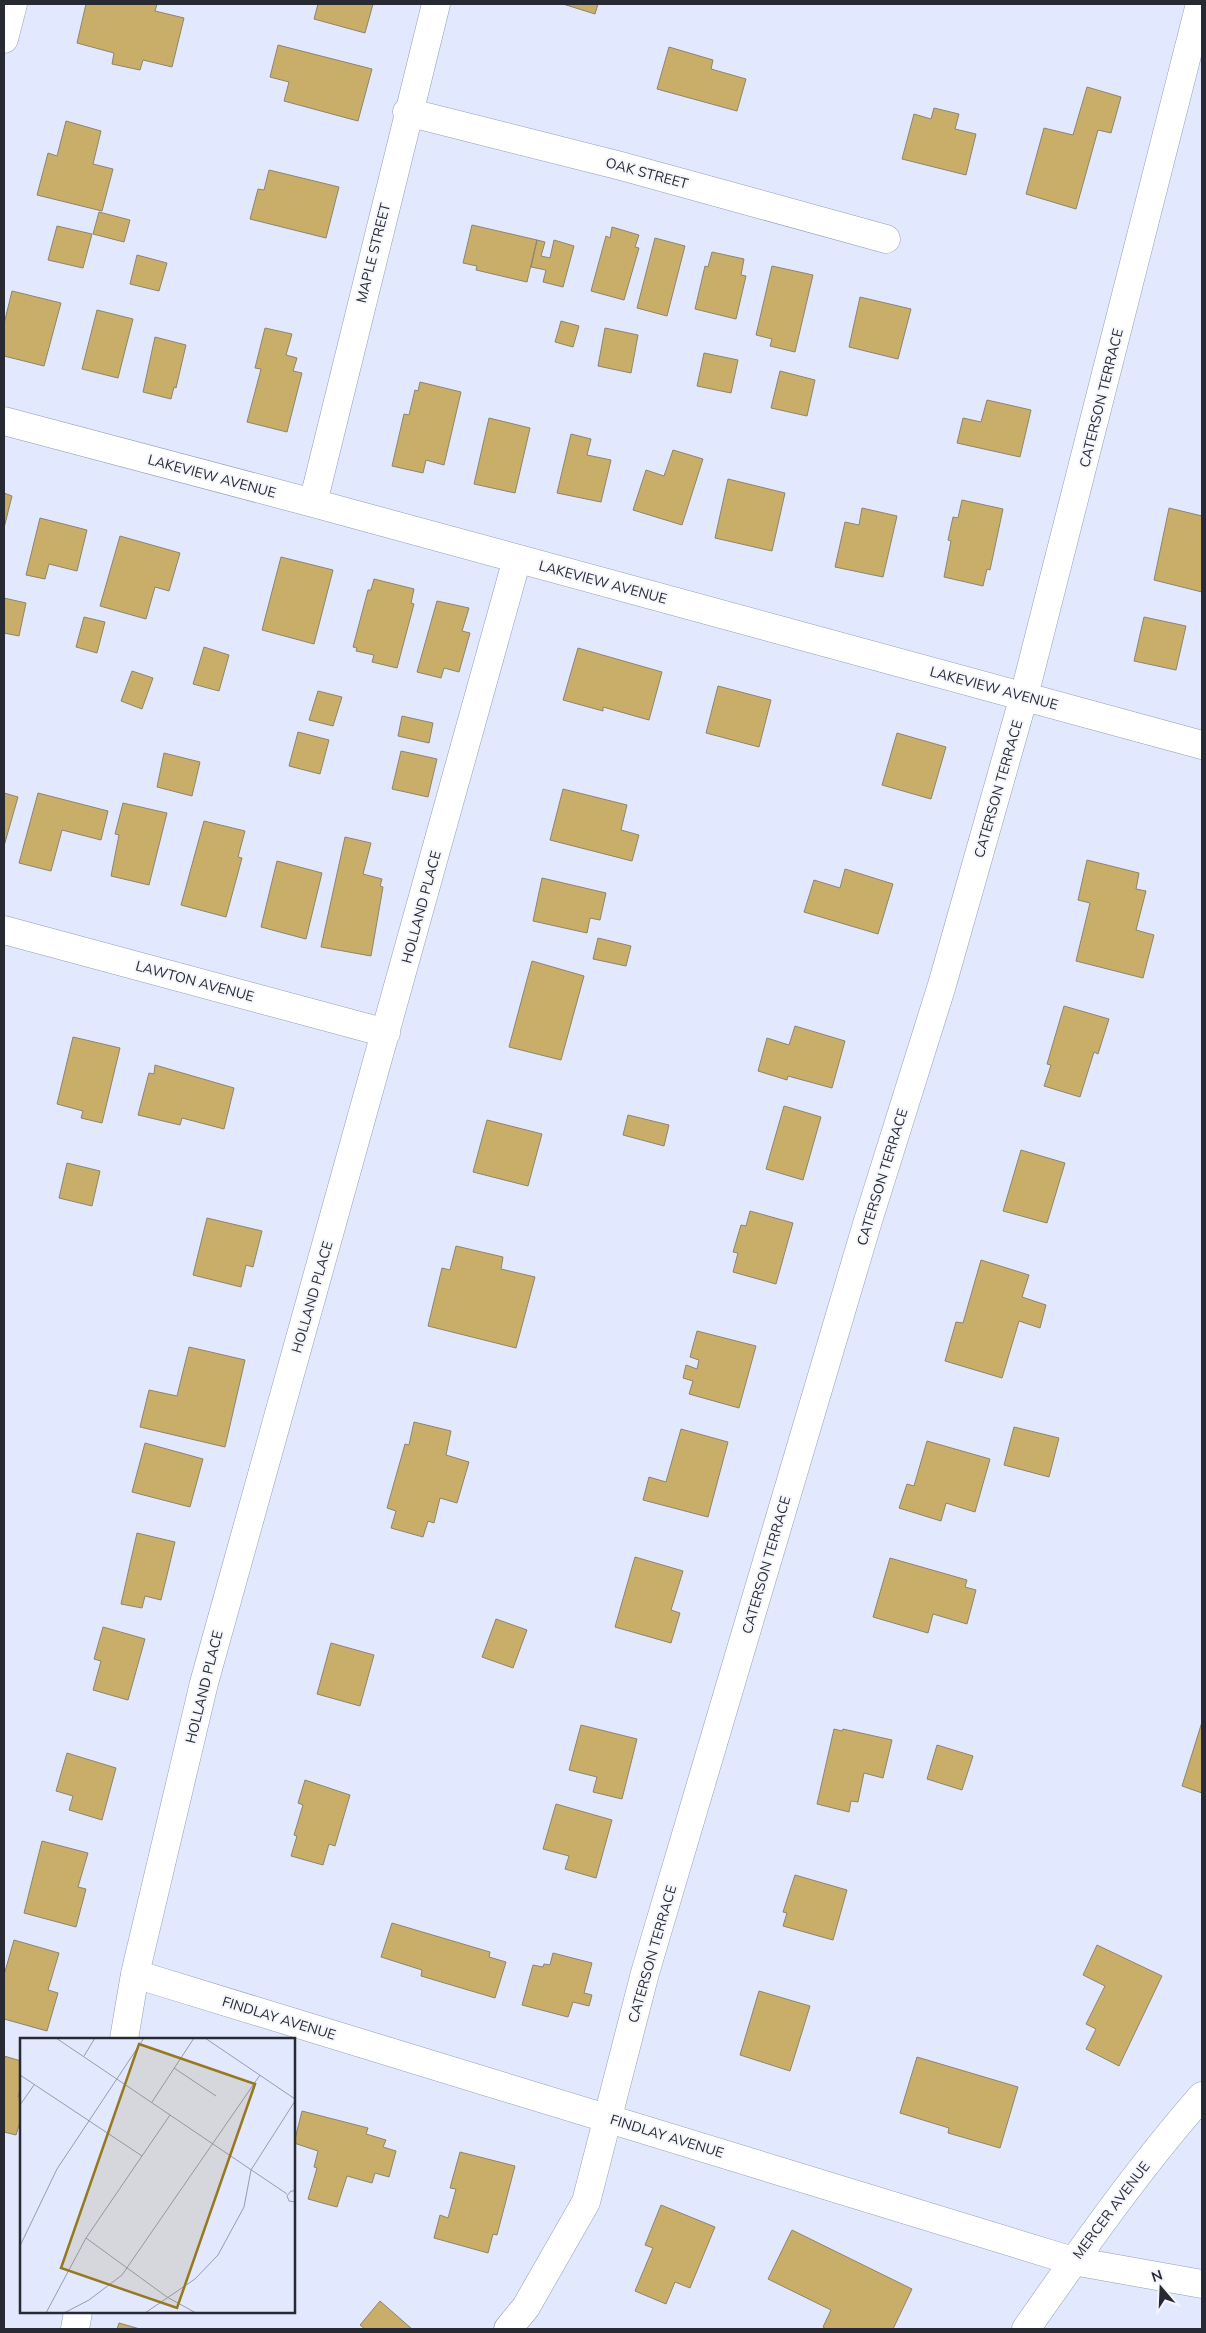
<svg xmlns="http://www.w3.org/2000/svg" width="1206" height="2333" font-family="Mulish,sans-serif">
	<style>
		.building { fill: #c8ae68; stroke: #8e846c }
		.lines { fill: none; stroke-linecap: round; stroke-linejoin: round }
		.minor-casing { stroke: #959db6; stroke-width: 29 }
		.minor { stroke: #fff; stroke-width: 28 }
		.labels { text-anchor: middle; stroke-width: 4; stroke-linejoin: round; paint-order: stroke }
		.street-label { font-size: 14px; fill: #272a33; stroke: #f4f6fb }
		.inset-road { fill: none; stroke: #979cad; stroke-width: 1 }
		.view { fill: #967820; fill-opacity: 0.15; stroke: #967820; stroke-width: 2.5 }
		.inset-edge { fill: none; stroke: #272a33; stroke-width: 2.5 }
	</style>
	<rect width="100%" height="100%" fill="#e2e8fe"/>
	<path class="building" d="M86,4H157L155,11L184,18L172,67L143,60L140,70L112,64L114,53L77,43Z
		M318,4H373L365,33L314,19Z
		M563,4H598L595,14Z
		M278,45L372,69L358,121L284,101L289,82L270,77Z
		M669,47L713,60L711,69L746,79L737,111L657,89Z
		M1087,87L1121,97L1111,133L1098,130L1076,209L1026,194L1044,128L1073,135Z
		M934,108L959,114L955,129L976,134L966,175L902,159L914,114L931,119Z
		M66,121L101,131L93,164L113,169L102,211L37,195L48,153L57,156Z
		M269,170L339,187L326,238L250,219L258,189L264,190Z
		M99,212L130,220L124,242L93,234Z
		M472,225L537,240L527,282L476,270L477,266L463,263Z
		M57,226L92,234L83,268L48,260Z
		M612,227L639,235L635,247L639,248L624,300L591,291L606,236L610,238Z
		M655,238L685,246L667,316L637,308Z
		M537,240L545,242L541,256L550,258L554,240L574,246L563,287L543,282L546,270L531,267Z
		M712,252L744,259L741,275L746,276L736,319L695,309L705,266L708,267Z
		M137,255L167,263L159,291L130,284Z
		M772,266L813,275L795,352L770,346L772,339L756,335Z
		M12,291L61,303L44,366L4,356V324Z
		M860,297L911,309L898,359L849,347Z
		M97,310L133,319L118,378L82,369Z
		M561,321L579,326L573,347L555,342Z
		M265,328L292,334L286,355L297,358L293,371L302,373L287,432L247,422L261,369L255,368Z
		M605,328L638,335L631,373L598,366Z
		M155,337L186,345L176,388L174,387L171,399L143,392Z
		M704,353L738,360L731,393L697,386Z
		M780,371L815,380L807,416L771,408Z
		M420,382L461,392L444,465L426,460L423,473L392,466L404,414L409,415L415,390L418,391Z
		M987,400L1031,410L1020,457L957,443L963,418L981,422Z
		M489,418L530,428L515,493L474,484Z
		M571,434L591,439L587,455L611,460L601,502L557,493Z
		M673,450L703,459L682,525L633,510L646,470L664,476Z
		M728,479L785,493L772,551L715,538Z
		M4,493L12,496L4,528Z
		M962,500L1003,509L990,570L987,569L983,586L944,577L951,541L948,540L953,517L958,518Z
		M862,508L897,516L883,577L835,567L845,522L859,525Z
		M1169,508L1202,516V592L1154,580Z
		M40,518L87,530L77,571L49,564L45,579L26,575Z
		M120,536L180,553L169,591L155,587L146,619L100,606Z
		M281,557L333,570L314,644L262,630Z
		M374,579L414,589L411,603L414,604L397,668L372,662L374,655L356,651L357,648L353,647L368,590H371Z
		M4,598L26,603L19,636L4,633Z
		M437,601L469,608L462,631L470,633L459,672L444,668L441,678L417,672Z
		M84,617L105,622L97,653L76,647Z
		M1144,617L1186,626L1176,670L1134,661Z
		M204,647L229,655L219,691L193,684Z
		M578,648L662,672L649,720L603,707V711L563,700Z
		M132,671L153,678L142,709L121,701Z
		M718,686L771,700L759,747L706,733Z
		M318,691L342,697L333,726L309,720Z
		M402,716L433,723L429,743L398,736Z
		M298,732L329,740L320,774L289,766Z
		M897,733L946,747L931,799L882,785Z
		M401,751L437,759L428,797L392,789Z
		M164,753L200,762L192,796L157,787Z
		M563,789L627,805L621,830L639,835L632,861L550,840Z
		M4,793L18,797L4,846Z
		M38,793L108,811L101,840L62,830L51,871L19,863Z
		M123,803L167,813L149,885L111,876L119,835L115,834Z
		M204,821L245,831L238,857L242,858L226,917L181,905Z
		M345,837L371,843L363,874L382,879L380,886L383,887L371,956L321,947Z
		M1087,860L1139,873L1136,889L1146,891L1136,930L1154,935L1143,978L1076,961L1090,903L1078,900Z
		M277,861L322,873L306,939L261,927Z
		M845,869L893,884L878,934L804,912L814,880L840,888Z
		M542,878L606,893L600,920L590,918L587,933L533,921Z
		M598,938L631,946L626,966L593,959Z
		M532,961L584,976L561,1060L509,1047Z
		M1064,1006L1109,1019L1098,1054L1094,1052L1080,1097L1044,1086L1051,1065L1047,1064Z
		M795,1026L845,1041L832,1088L788,1076L787,1080L758,1071L767,1038L789,1045Z
		M73,1037L120,1048L102,1123L81,1118L83,1111L57,1104Z
		M155,1065L234,1088L224,1129L182,1118L180,1125L138,1115L149,1073L154,1074Z
		M784,1106L821,1117L803,1180L766,1169Z
		M628,1115L669,1125L664,1146L623,1135Z
		M487,1120L542,1134L528,1186L473,1172Z
		M1021,1150L1065,1163L1047,1223L1003,1211Z
		M67,1163L100,1171L92,1206L59,1198Z
		M750,1211L793,1223L776,1284L733,1272L738,1253L733,1252L741,1225L746,1226Z
		M207,1218L262,1231L253,1267L246,1265L241,1287L193,1275Z
		M456,1246L503,1257L501,1269L535,1277L516,1348L428,1326L442,1268L450,1270Z
		M981,1260L1029,1275L1022,1297L1046,1305L1040,1328L1019,1321L1002,1378L945,1361L956,1322L963,1323Z
		M697,1331L756,1346L739,1408L689,1394L693,1381L683,1378L686,1365L697,1369L699,1360L690,1357Z
		M189,1347L245,1360L225,1447L140,1427L149,1390L177,1396Z
		M414,1422L451,1431L446,1455L469,1462L457,1503L440,1498L434,1523L428,1521L423,1537L391,1528L396,1511L387,1508L405,1444L409,1445Z
		M1014,1427L1059,1438L1049,1477L1004,1465Z
		M681,1429L728,1442L708,1517L643,1500L649,1477L666,1482Z
		M927,1441L990,1459L975,1512L946,1503L941,1521L899,1508L907,1484L914,1486Z
		M145,1443L203,1459L190,1507L132,1492Z
		M137,1533L175,1542L161,1600L145,1596L142,1608L121,1604Z
		M635,1557L683,1571L671,1610L680,1613L671,1643L615,1627Z
		M890,1558L967,1580L965,1587L976,1590L967,1624L933,1614L928,1633L873,1617Z
		M496,1619L527,1630L513,1668L482,1657Z
		M103,1627L145,1639L128,1700L93,1690L101,1661L94,1659Z
		M331,1643L374,1655L360,1706L317,1694Z
		M1202,1722V1793L1182,1786Z
		M581,1725L637,1739L622,1799L593,1792L597,1777L569,1770Z
		M834,1729L842,1731L843,1729L892,1740L883,1778L864,1773L858,1802L851,1801L849,1812L817,1804Z
		M937,1745L973,1756L962,1790L927,1779Z
		M67,1753L116,1768L102,1820L69,1810L73,1796L56,1791Z
		M305,1780L350,1795L335,1846L329,1844L323,1865L291,1856L297,1836L294,1835L303,1805L298,1803Z
		M556,1804L612,1820L596,1878L565,1869L569,1856L543,1849Z
		M42,1841L88,1853L78,1887L86,1889L76,1927L24,1913Z
		M795,1875L847,1890L833,1940L783,1926L787,1913L783,1912Z
		M392,1923L490,1952L489,1957L506,1962L495,1998L421,1976L422,1970L381,1957Z
		M14,1940L59,1953L48,1990L58,1993L47,2031L4,2019V1975Z
		M1097,1945L1162,1976L1119,2066L1086,2049L1096,2029L1086,2024L1105,1986L1083,1975Z
		M553,1953L592,1963L584,1993L592,1995L589,2006L573,2002L568,2017L522,2005L533,1965L543,1967L544,1964L550,1965Z
		M759,1991L810,2006L790,2071L740,2055Z
		M4,2056L21,2061V2085L18,2097L21,2098V2119L16,2135L4,2132Z
		M917,2057L1018,2087L1000,2148L948,2133L949,2128L900,2113Z
		M302,2111L368,2128L366,2134L386,2140L383,2147L396,2151L389,2177L375,2173L372,2183L347,2176L337,2207L308,2199L317,2168L314,2167L318,2151L294,2143Z
		M460,2152L515,2166L497,2235L493,2234L488,2253L434,2238L440,2215L448,2218L456,2189L450,2188Z
		M661,2205L715,2227L690,2288L675,2282L666,2304L635,2291L653,2248L645,2245Z
		M792,2230L912,2289L893,2329H826L823,2327L831,2310L768,2279Z
		M380,2301L412,2329H365L360,2325Z
		M119,2323L140,2329H117Z"/>
	<g class="lines">
		<g class="minor-casing">
			<path id="minor" d="M4,39L13,4
				M407,112L621,166L886,239
				M4,421L313,503L1202,745
				M313,503L436,4
				M4,930L386,1033
				M135,1974L1073,2261L1202,2284
				M124,2039L135,1974L204,1683L517,559
				M75,2329L78,2312
				M508,2329L526,2307L586,2202L645,1973L867,1224L942,985L1024,696L1200,4
				M1026,2329C1082,2249 1138,2169 1202,2096"/>
		</g>
		<use href="#minor" class="minor"/>
	</g>
	<g class="labels">
		<g class="street-label">
			<text transform="translate(647 173) rotate(15)" y="5">OAK STREET</text>
			<text transform="translate(373 253) rotate(-76)" y="5">MAPLE STREET</text>
			<text transform="translate(1101 398) rotate(-76)" y="5">CATERSON TERRACE</text>
			<text transform="translate(212 476) rotate(15)" y="5">LAKEVIEW AVENUE</text>
			<text transform="translate(603 582) rotate(15)" y="5">LAKEVIEW AVENUE</text>
			<text transform="translate(994 688) rotate(15)" y="5">LAKEVIEW AVENUE</text>
			<text transform="translate(998 789) rotate(-74)" y="5">CATERSON TERRACE</text>
			<text transform="translate(421 907) rotate(-75)" y="5">HOLLAND PLACE</text>
			<text transform="translate(195 981) rotate(15)" y="5">LAWTON AVENUE</text>
			<text transform="translate(882 1177) rotate(-73)" y="5">CATERSON TERRACE</text>
			<text transform="translate(312 1297) rotate(-74)" y="5">HOLLAND PLACE</text>
			<text transform="translate(766 1565) rotate(-74)" y="5">CATERSON TERRACE</text>
			<text transform="translate(204 1687) rotate(-76)" y="5">HOLLAND PLACE</text>
			<text transform="translate(652 1954) rotate(-74)" y="5">CATERSON TERRACE</text>
			<text transform="translate(279 2018) rotate(17)" y="5">FINDLAY AVENUE</text>
			<text transform="translate(667 2136) rotate(17)" y="5">FINDLAY AVENUE</text>
			<text transform="translate(1111 2210) rotate(-53)" y="5">MERCER AVENUE</text>
		</g>
	</g>
	<g transform="translate(20 2038)">
		<rect width="275" height="275" fill="#e2e8fe"/>
		<path class="inset-road" d="M36,0L267,156M185,0L275,61M64,18L75,0M154,30L196,58M0,37L122,118M132,64L174,0M0,67L14,47M275,153H271L267,158L269,163L275,164M66,200L147,259L176,275M0,208L37,131L124,0M26,275L66,200L150,77M44,275L69,262L102,237L240,37M125,275L175,241L198,217L224,169L231,132L275,63"/>
		<path class="view" d="M119,6L235,46L157,270L41,230Z"/>
		<rect width="275" height="275" class="inset-edge"/>
	</g>
	<rect width="1206" height="2333" fill="none" stroke="#272a33" stroke-width="10"/>
	<g transform="translate(1161 2288) rotate(341)" stroke="#f4f6fb" stroke-width="4" paint-order="stroke">
	<path d="M0-4L9 19L0 12L-9 19Z" fill="#272a33"/>
	<text y="-8" font-size="14" font-weight="bold" text-anchor="middle" fill="#272a33">N</text>
	</g>
</svg>
